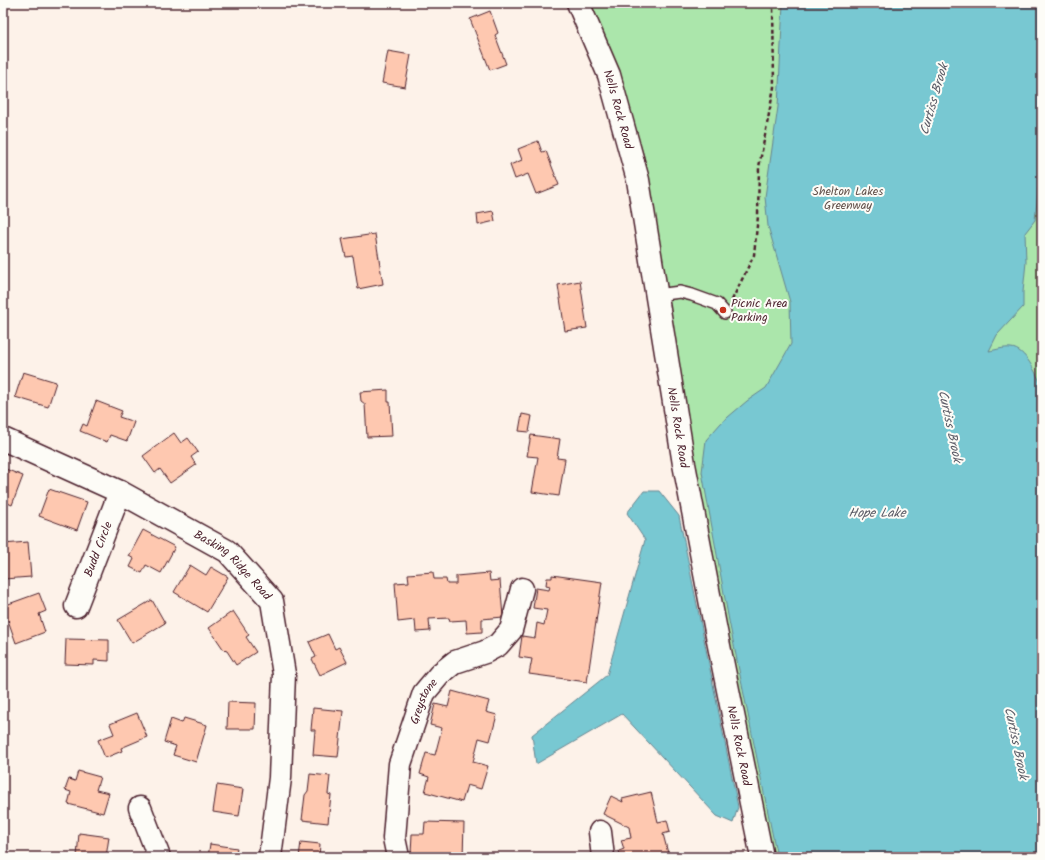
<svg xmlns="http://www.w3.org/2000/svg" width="1045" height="860" font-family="Kalam,sans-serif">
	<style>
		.green { fill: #abe6ab; stroke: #7a826b }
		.water { fill: #78c8d2; stroke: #66848f }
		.building { fill: #fec8b0; stroke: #4a1f2b }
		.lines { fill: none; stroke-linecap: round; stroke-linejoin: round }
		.lane-casing { stroke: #4a1f2b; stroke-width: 14 }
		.street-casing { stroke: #4a1f2b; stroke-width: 25 }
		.secondary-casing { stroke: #4a1f2b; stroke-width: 25 }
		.path { stroke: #4a1f2b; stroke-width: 2.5; stroke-dasharray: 4 3; stroke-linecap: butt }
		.lane { stroke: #fdfcf7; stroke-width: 11 }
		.street { stroke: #fdfcf7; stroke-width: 22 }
		.secondary { stroke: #fdfcf7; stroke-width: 22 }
		.poi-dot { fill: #c8321e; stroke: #fdfcf7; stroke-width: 1.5 }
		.labels { text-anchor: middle; stroke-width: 4; stroke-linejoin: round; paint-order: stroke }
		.street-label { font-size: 12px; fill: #4a1f2b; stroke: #fdfcf7 }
		.park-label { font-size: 12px; fill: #62514b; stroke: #fdfcf7 }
		.poi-label { font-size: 12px; fill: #4a1f2b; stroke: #fdfcf7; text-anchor: start }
		.water-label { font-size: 13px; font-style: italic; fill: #5a5a65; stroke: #fdfcf7 }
	</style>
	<rect width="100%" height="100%" fill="#fdf2e9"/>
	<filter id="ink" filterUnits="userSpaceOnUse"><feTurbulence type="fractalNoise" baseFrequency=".025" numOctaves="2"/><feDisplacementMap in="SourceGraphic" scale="8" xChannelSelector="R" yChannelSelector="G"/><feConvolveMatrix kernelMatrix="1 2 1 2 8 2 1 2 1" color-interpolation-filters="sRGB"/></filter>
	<g filter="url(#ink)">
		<path class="green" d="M589,3H1042V857H772L711,561L644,156L603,33Z"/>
		<path class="water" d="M783,3H1042V154L1035,220L1025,233L1026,262L1023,292V307L997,335L989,351C996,350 1004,347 1011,348C1026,349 1036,374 1042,386V857H777L729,621L702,472L706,440L721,423L747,401L766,388L791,344L790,302L768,226L765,197L778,107Z
			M644,491H659L679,516L738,807L733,823L717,816L622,714L536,764L532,735L607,675L645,540L627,513Z"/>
		<path class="building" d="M490,11L498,33L495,35L506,64L490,70L470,19Z
			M388,51L411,55L405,87L382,83Z
			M538,141L542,152L546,151L559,185L536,194L528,174L515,179L510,165L522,160L518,149Z
			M493,211L495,221L478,225L477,214Z
			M375,234L383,284L358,289L353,256L346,257L342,239Z
			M580,281L587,328L565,331L558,285Z
			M23,372L56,382L48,407L15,397Z
			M388,390V402H390L392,436L367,437L365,404L361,401L360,392Z
			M96,401L122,411L119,417L134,422L127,441L110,435L107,442L80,431L83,424L87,426Z
			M522,414L532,416L529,432L519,431Z
			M174,433L181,443L188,438L198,452L191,457L196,465L170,483L160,469L155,473L143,456Z
			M531,435L560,439L557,458L565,459L559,496L532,492L538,457L527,456Z
			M3,468L23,476L12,505L3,501Z
			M49,489L87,502L77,530L39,516Z
			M143,530L175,547L161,573L146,565L142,573L130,567L134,559L129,556Z
			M28,542L31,577L4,579L3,544Z
			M190,565L206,575L211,567L228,577L207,612L174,592Z
			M433,572L434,579H446L447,584H456V576L489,573L490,581L500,580L503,617L482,619V632L467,633L466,620L450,621L449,618L429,619L430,631L416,632L415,620L398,622L395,583L409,582L408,574Z
			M552,575L602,582L587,682L529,674L532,659L519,657L522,636L535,638L537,623L544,625L547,610L533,608L536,588L549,590L550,586L546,585L547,578H552Z
			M39,593L46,611L39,614L45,632L16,643L3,606Z
			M152,600L165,623L132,643L118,620Z
			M233,611L249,635L246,637L256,652L236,665L227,651L224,650L209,628Z
			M328,634L335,649L339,647L347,662L320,675L312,659L316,657L309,642Z
			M66,639L109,640V661L94,660V665L65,664Z
			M452,691L489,701L486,712L497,715L490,741L479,738L473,762L488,766L481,789L467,785L462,802L425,792L429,777L420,774L426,753L435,755L442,728L430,725L435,704L448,707Z
			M228,702L256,703L255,729H227Z
			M313,708L343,711L338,757L313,755L315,730H311Z
			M137,713L147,737L121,748L122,751L105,758L98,740L114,734L110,724Z
			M184,718L207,725L196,762L173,755L176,746L164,742L171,719L182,723Z
			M78,771L100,777L96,790L109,793L103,813L68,804L71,792L65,790L69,779L75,781Z
			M310,774L330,776L328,794L331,795L328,823L302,820L305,795L308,791Z
			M217,785L243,789L239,816L213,812Z
			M651,792L658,822L667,820L670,832L663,834L669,857H621L619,851L624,849L621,840L631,838L629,827L603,814L611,796L623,802L622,799Z
			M425,822L464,823L463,857H424V853H411L412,834H424Z
			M79,833L109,837L106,857H77Z
			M301,842L320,844L319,857H299Z
			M210,844L237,848L235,857H208Z"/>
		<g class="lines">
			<g class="lane-casing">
				<path id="lane" d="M657,295L680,292L692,295L717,304L725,313"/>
			</g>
			<g class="street-casing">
				<g id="street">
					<path id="s1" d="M3,439L120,492L227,551L272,601L284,674L280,778L270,857"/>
					<path id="s2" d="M76,606L120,492"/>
					<path d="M140,808L159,857"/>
					<path d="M600,832L603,857"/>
					<path id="s3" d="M398,857L394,838L400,764L424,693L440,674L455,662L485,652L498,645L511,630L522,589"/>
				</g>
			</g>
			<g class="secondary-casing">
				<g id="secondary">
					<path id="s4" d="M578,3L609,75L638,180L684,464L716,631L762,857"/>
				</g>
			</g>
			<path class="path" d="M732,300L754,255L758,216L759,167L774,87L773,3"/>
			<use href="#lane" class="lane"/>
			<use href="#street" class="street"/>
			<use href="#secondary" class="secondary"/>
		</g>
	</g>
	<circle class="poi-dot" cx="723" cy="310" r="4"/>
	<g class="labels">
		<g class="street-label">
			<text dy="4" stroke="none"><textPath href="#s4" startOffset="114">Nells Rock Road</textPath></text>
			<text dy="4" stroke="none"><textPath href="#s4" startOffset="438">Nells Rock Road</textPath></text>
			<text dy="4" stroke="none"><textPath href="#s2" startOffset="61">Budd Circle</textPath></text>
			<text dy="4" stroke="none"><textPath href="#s1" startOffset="264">Basking Ridge Road</textPath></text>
			<text dy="4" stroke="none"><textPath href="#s3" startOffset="161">Greystone</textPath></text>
			<text dy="4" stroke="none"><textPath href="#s4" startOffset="762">Nells Rock Road</textPath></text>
		</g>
		<g class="park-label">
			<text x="848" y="195">Shelton Lakes<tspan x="848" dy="14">Greenway</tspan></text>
		</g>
		<g class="poi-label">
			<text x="731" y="307">Picnic Area<tspan x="731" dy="14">Parking</tspan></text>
		</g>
		<g class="water-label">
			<text transform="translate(933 99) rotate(-74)" y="5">Curtiss Brook</text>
			<text transform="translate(951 426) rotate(78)" y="5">Curtiss Brook</text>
			<text x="877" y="517">Hope Lake</text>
			<text transform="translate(1017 743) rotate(78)" y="5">Curtiss Brook</text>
		</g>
	</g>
	<rect width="1045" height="860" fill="none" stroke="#fdfcf7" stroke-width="16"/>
	<rect x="8" y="8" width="1029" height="844" fill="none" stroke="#4a1f2b" stroke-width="1.5" filter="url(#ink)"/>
</svg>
